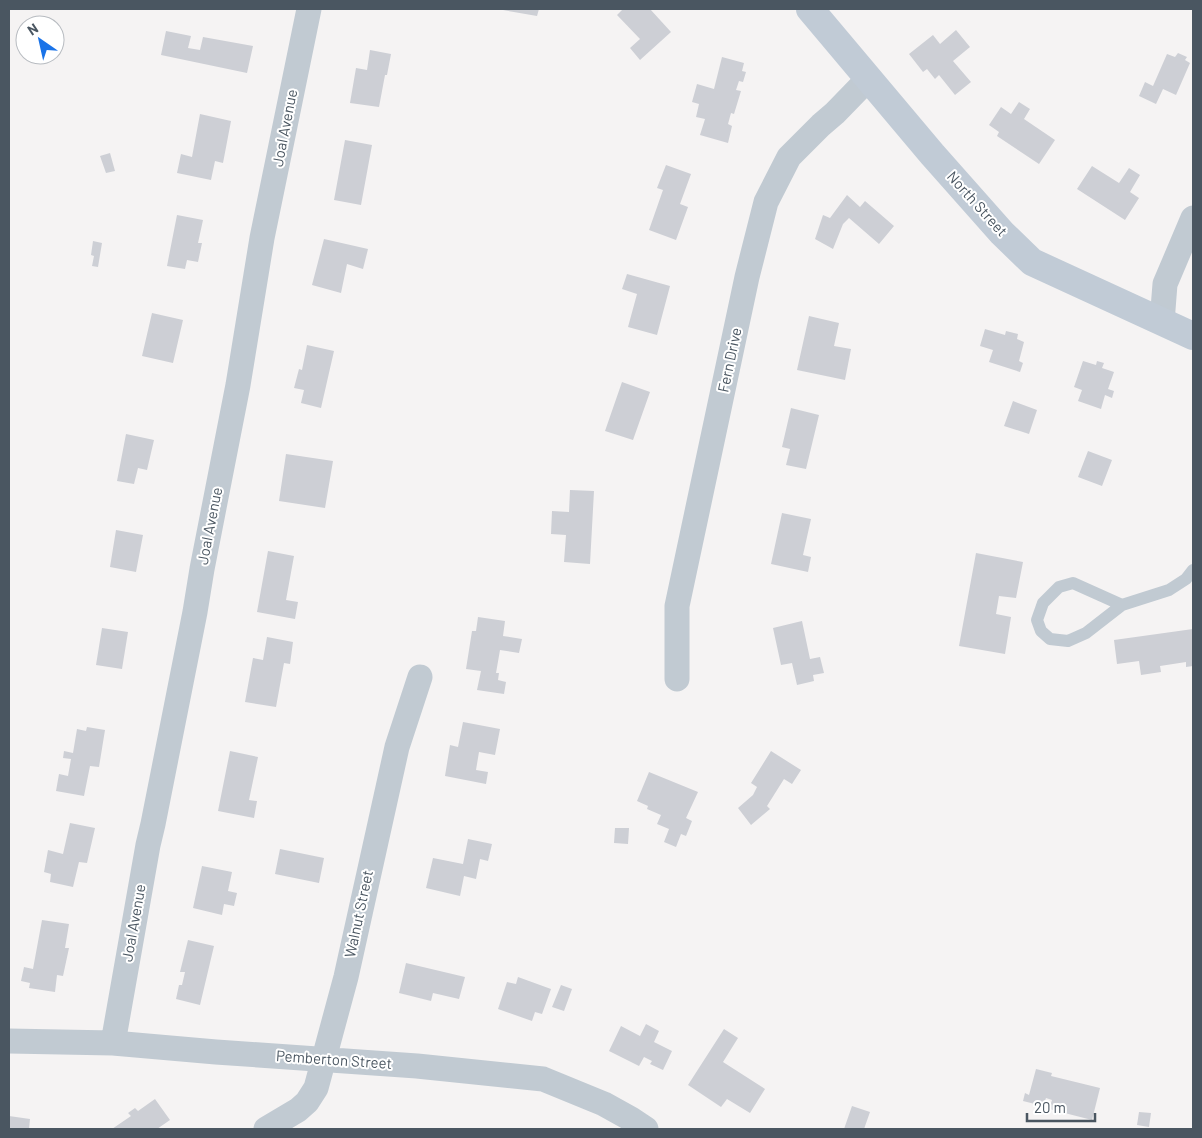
<svg xmlns="http://www.w3.org/2000/svg" width="1202" height="1138" font-family="Barlow,sans-serif">
	<style>
		.building { fill: #cdcfd5 }
		.lines { fill: none; stroke-linecap: round; stroke-linejoin: round }
		.lane { stroke: #c1cad2; stroke-width: 12 }
		.street { stroke: #c1cad2; stroke-width: 25 }
		.secondary { stroke: #c1cbd6; stroke-width: 28 }
		.labels { text-anchor: middle; stroke-width: 4; stroke-linejoin: round; paint-order: stroke }
		.street-label { font-size: 15px; fill: #4a5661; stroke: #fff }
	</style>
	<rect width="100%" height="100%" fill="#f5f3f3"/>
	<path class="building" d="M503,9H539L537,16L503,10Z
		M623,9H650L671,32L640,60L630,48L640,39L617,15Z
		M956,30L970,47L953,61L971,82L955,95L939,75L935,79L927,69L923,72L909,54L933,35L940,44Z
		M166,31L191,36L188,48L200,50L203,37L253,46L247,73L161,55Z
		M370,50L391,54L387,75H385L379,107L350,103L356,68L367,70Z
		M1178,53L1187,57L1185,60L1190,63L1176,95L1163,89L1156,104L1139,96L1145,82L1153,86L1167,54L1175,57Z
		M722,57L744,63L742,71L746,72L743,82L739,81L736,90L741,91L734,114L731,113L728,124L732,126L728,143L700,135L705,119L696,117L699,104L692,102L697,84L714,89Z
		M1019,102L1030,109L1024,119L1055,140L1039,164L997,136L999,132L989,125L1001,107L1011,114Z
		M200,114L231,121L223,163L215,161L211,180L177,173L181,154L192,157Z
		M345,140L372,145L361,205L334,200Z
		M110,153L115,171L106,173L100,156Z
		M666,165L691,174L680,204L688,207L676,240L649,230L663,190L657,188Z
		M1092,166L1119,183L1129,168L1140,175L1130,192L1139,198L1125,220L1077,189Z
		M847,195L860,207L865,201L894,226L879,244L849,218L843,224L833,249L815,239L823,215L830,218Z
		M177,215L203,220L198,243H202L198,262L187,260L185,269L167,266Z
		M324,239L368,249L363,269L347,264L341,293L312,285Z
		M93,241L102,243L98,267L92,266L94,256L91,255Z
		M627,274L670,286L657,335L628,327L637,294L622,289Z
		M152,313L183,320L173,363L142,356Z
		M809,316L839,323L834,346L851,349L845,380L797,370Z
		M985,329L1005,335L1006,331L1018,334L1017,339L1024,342L1019,361L1023,363L1020,372L989,362L993,350L980,346Z
		M307,345L334,351L321,408L301,403L304,390L294,388L299,369L302,370Z
		M1083,361L1096,365L1097,361L1104,363L1102,368L1114,372L1108,389L1114,391L1112,398L1105,395L1101,409L1078,401L1082,390L1074,387Z
		M622,382L650,392L633,440L605,431Z
		M1013,401L1037,410L1029,434L1004,426Z
		M791,408L819,415L806,469L786,465L790,449L782,447Z
		M126,434L154,440L147,470L138,468L134,484L117,481Z
		M1088,451L1112,460L1102,486L1078,477Z
		M286,454L333,461L325,508L279,501Z
		M570,490L594,491L590,564L564,562L566,535L551,534L552,511L569,512Z
		M782,513L811,519L803,555L811,557L808,572L771,564Z
		M116,530L143,535L136,572L110,567Z
		M268,551L294,556L286,600L298,602L295,619L257,612Z
		M976,553L1023,562L1016,598L999,596L996,614L1011,617L1005,654L959,646Z
		M478,617L505,621L503,636L522,639L519,653L500,650L496,673H499L498,680L506,682L504,694L477,690L481,671L466,669L472,631H476Z
		M802,621L810,659L820,657L824,673L813,675L814,681L797,685L792,663L781,665L773,628Z
		M102,628L128,632L122,669L96,665Z
		M1193,629V666L1186,667V662L1160,666L1161,672L1141,675L1139,661L1117,664L1114,640Z
		M267,637L293,642L290,664L284,663L276,707L245,702L253,658L263,660Z
		M463,722L500,729L495,755L479,752L476,770L488,772L486,784L445,776L450,745L458,747Z
		M87,727L105,730L99,767L90,766L84,796L56,791L59,774L68,776L71,759L63,758L64,751L73,753L77,729L86,731Z
		M230,751L258,757L249,800L257,801L254,818L218,811Z
		M771,751L801,770L792,784L784,779L767,806L770,809L751,825L738,808L753,795L757,787L751,783Z
		M649,772L698,792L686,818L692,821L686,836L681,834L676,847L664,842L669,829L657,824L661,815L647,809L648,806L637,801Z
		M70,823L95,828L87,863L79,862L73,887L50,882L51,874L44,872L48,850L63,854Z
		M615,828H629L628,844L614,843Z
		M468,839L492,844L488,861L480,859L476,879L464,876L460,896L426,888L433,858L463,864Z
		M280,849L324,858L319,883L275,874Z
		M202,866L232,872L228,891L237,893L234,906L224,904L222,915L193,908Z
		M42,920L69,924L65,948H69L63,976L57,975L55,992L29,988L30,983L21,981L24,967L33,969Z
		M188,940L214,946L200,1005L176,999L179,985H182L185,972H180Z
		M406,963L465,977L459,999L433,993L431,1001L399,993Z
		M518,977L551,989L542,1014L535,1012L532,1021L498,1009L507,982L516,984Z
		M561,985L572,989L564,1011L552,1007Z
		M646,1024L659,1031L654,1042L672,1051L663,1070L650,1064L652,1061L644,1057L639,1066L609,1051L621,1026L640,1036Z
		M724,1029L738,1038L723,1062L765,1089L750,1113L727,1099L721,1107L688,1085Z
		M1036,1069L1052,1073L1051,1076L1100,1088L1092,1120L1049,1109L1052,1100L1046,1098L1043,1106L1023,1101L1025,1093L1029,1095Z
		M155,1099L170,1120L157,1129H112L131,1116L128,1113L135,1108L138,1111Z
		M852,1106L870,1112L864,1129H844Z
		M1139,1112L1151,1113L1149,1127L1137,1125Z
		M9,1116L30,1119L29,1129H9Z"/>
	<g class="lines">
		<path class="lane" d="M1122,605L1073,583L1059,587L1043,603L1037,620L1041,631L1050,639L1068,641L1086,633L1122,605L1169,590L1186,579L1193,570"/>
		<path class="street" d="M1162,322L1165,284L1193,218
			M677,679V606L747,277L766,202L789,157L821,125L835,113L869,78
			M9,1041L113,1043L216,1052L417,1066L543,1079L604,1104L631,1119L646,1129
			M113,1043L148,845L153,824L195,612L202,569L238,385L262,238L309,9
			M266,1129L298,1110L307,1102L316,1088L346,977L397,747L420,677"/>
		<path class="secondary" d="M810,9L932,154L1002,233L1032,262L1193,336"/>
	</g>
	<g class="labels">
		<g class="street-label">
			<text transform="translate(285 128) rotate(-79)" y="5">Joal Avenue</text>
			<text transform="translate(977 204) rotate(48)" y="5">North Street</text>
			<text transform="translate(730 360) rotate(-78)" y="5">Fern Drive</text>
			<text transform="translate(210 526) rotate(-79)" y="5">Joal Avenue</text>
			<text transform="translate(359 914) rotate(-78)" y="5">Walnut Street</text>
			<text transform="translate(134 923) rotate(-80)" y="5">Joal Avenue</text>
			<text transform="translate(334 1060) rotate(4)" y="5">Pemberton Street</text>
		</g>
	</g>
	<rect width="1202" height="1138" fill="none" stroke="#4a5661" stroke-width="20"/>
	<g transform="translate(40 40) rotate(326)"><circle r="24" fill="#ffffff" stroke="#b7bbc0"/>
	<path d="M0-4L9 19L0 12L-9 19Z" fill="#1a73e8"/>
	<text y="-8" font-size="14" font-weight="bold" text-anchor="middle" fill="#4a5661">N</text>
	</g>
	<path d="M1027 1113v8h68v-8" fill="none" stroke="#4a5661" stroke-width="2.5"/>
	<text x="1034" y="1113" font-size="15" fill="#4a5661" stroke="#ffffff" stroke-width="4" paint-order="stroke">20 m</text>
</svg>
